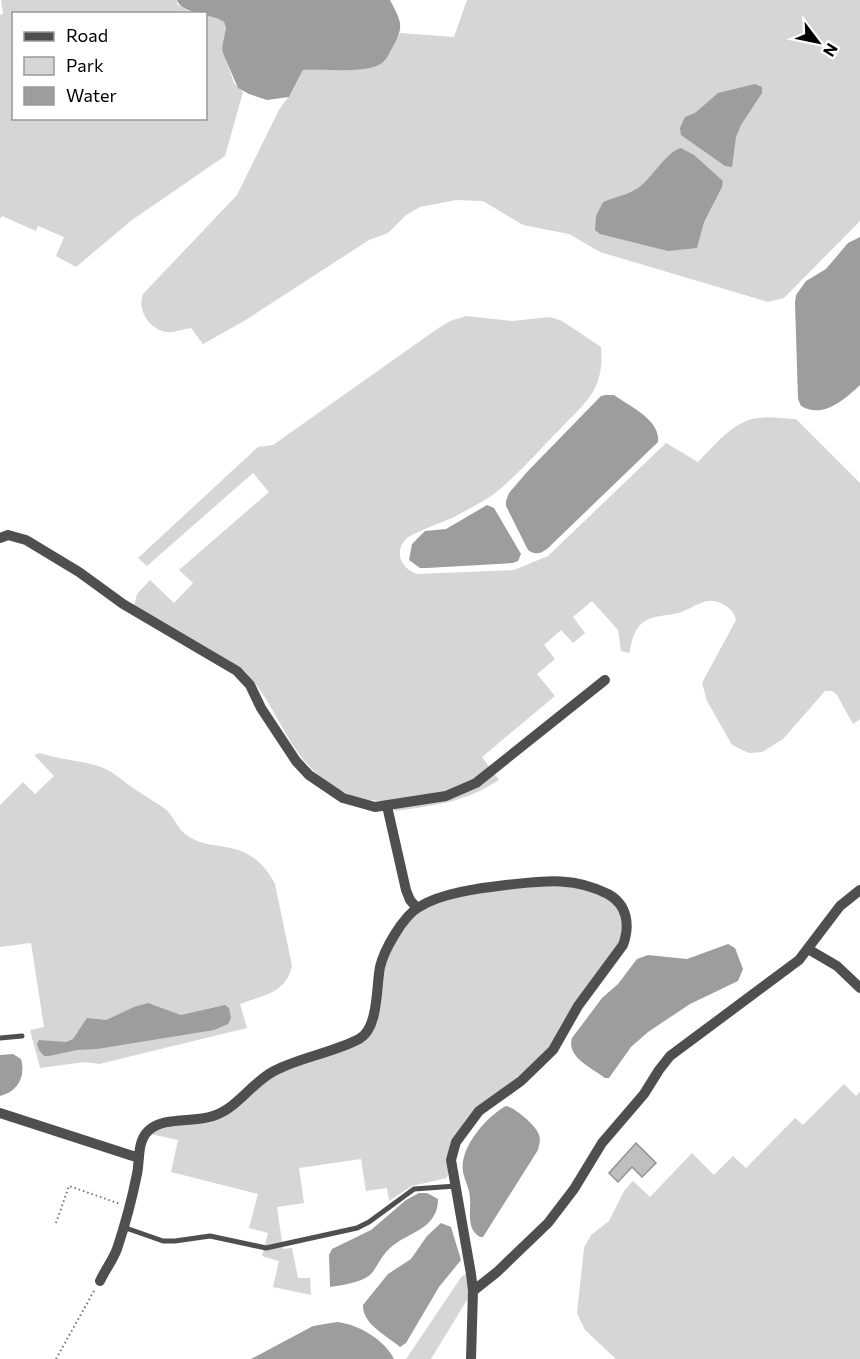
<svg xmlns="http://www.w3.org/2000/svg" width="860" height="1359" font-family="Commissioner,sans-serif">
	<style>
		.green { fill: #d6d6d6 }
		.water { fill: #9d9d9d }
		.building { fill: #bfbfbf; stroke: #939393; stroke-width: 1.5 }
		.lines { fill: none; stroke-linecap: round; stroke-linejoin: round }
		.path { stroke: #717171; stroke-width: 2; stroke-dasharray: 1.5 3; stroke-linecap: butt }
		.service { stroke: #4f4f4f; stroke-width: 5 }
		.minor { stroke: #4f4f4f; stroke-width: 10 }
	</style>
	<rect width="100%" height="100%" fill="#fff"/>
	<path class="green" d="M1,0H177V4L188,11L205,13L14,14V118H206V14L224,22L226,28L222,47L234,83L243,92L225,156L132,220L76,267L56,256L64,237L38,226L36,231L2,216L0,219V15L3,14Z
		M467,0H860V221L784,298L768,302L600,252L569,234L523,225L483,201L456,200L420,207L406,215L388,233L369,240L244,321L203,344L191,328C183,329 174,333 166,332C149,329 137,310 143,294L237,195L280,108L292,92L303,70L378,65L390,53L400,33L454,37Z
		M466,316L512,321L550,317L562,321L601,347C602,359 602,371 597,383C591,400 575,413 563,426C540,449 519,474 494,494C483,502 470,508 458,515C446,522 411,532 404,541C394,555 403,569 417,574L514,570L548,556L666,443L698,462C715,445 733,421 758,418C770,416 784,419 796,419L860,483V719L853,724L837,695L832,691H825L783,739L762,752L749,753L732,745L707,701L702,683L736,620C734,613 732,610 726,606C705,593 697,608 678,613C667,616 652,615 642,623C633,631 632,642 629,653L621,651L618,630L592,601L573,617L585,633L573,643L561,630L544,645L555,659L537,674L555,696L482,757L499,780C463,803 437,805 395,811L391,801C368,802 349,797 330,784C284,753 279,704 242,669L134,606L137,594L150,580L174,603L193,583L179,570L269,492L253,473L147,566L138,558L258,447L273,445L437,329L450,321Z
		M40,753C60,760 79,760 98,766C112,770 121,780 133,788C143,795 154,801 164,808C175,816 177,831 191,838C203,845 217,845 231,848C251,852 266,866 275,884L292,966C286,993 264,995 240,1004L247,1028L99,1064L85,1062L40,1068L30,1030L44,1027L31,943L0,947V805L23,782L35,794L54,776L34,755Z
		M563,883L606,897L613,902L623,918L620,944L551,1047L460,1130L447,1178L412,1186L389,1201L387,1188L366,1191L361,1159L299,1168L304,1203L277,1207L283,1249L292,1248L298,1278H310L311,1295L273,1287L279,1261L262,1256L268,1233L249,1228L258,1194L171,1172L178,1140L150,1134L166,1126L198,1123L274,1074L364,1040L383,966L397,936L419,911L456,897L490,890Z
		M844,1084L856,1096L860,1092V1359H616L585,1330L577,1313L584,1248L591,1235L609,1221L624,1191L633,1181L650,1197L692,1153L714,1175L733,1156L746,1168L795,1118L803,1125Z
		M466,1274L471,1303L467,1300L431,1359H406L462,1276Z"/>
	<path class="water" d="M177,0H390C399,18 405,24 395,43C391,50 388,58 382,63C368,74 322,69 303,70L289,97L267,100L249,94L238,88L223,53L222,47L226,28L224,22C210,13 181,14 177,0Z
		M755,84L762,87V93L741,125L736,137L732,167L725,166L681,135L680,128L685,117L695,113L718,93Z
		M681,148L694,155L723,181L722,187L704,222L697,248L668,251L600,234L595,230L596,216L603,202C617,196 631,195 643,184C654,174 668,151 681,148Z
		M860,237V385C844,400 823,419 801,406L798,399L795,303L796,295L806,281L826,269L848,243Z
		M606,395H614C629,406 661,420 658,442L547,549C540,554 535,555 528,550L506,506V501L509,493L527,472L601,396Z
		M487,505L494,508L521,554L518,561L513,563L427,568H420L409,560L412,544L425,531L446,529Z
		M728,944L735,948L743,969L738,981L690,1004L648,1032L631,1047L609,1078H605C592,1068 566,1057 572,1038L602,998L618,984L637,959L648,955L687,959Z
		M148,1003L181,1015L225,1005L229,1008L231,1018L228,1024L214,1030L97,1049L77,1050L49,1056H44L39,1050L37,1044L39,1040L66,1042L73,1039L87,1018L106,1020L134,1007Z
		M13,1054L21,1059C26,1076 18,1092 0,1096V1055Z
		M506,1106C514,1107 537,1126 539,1135C541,1140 539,1145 538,1150L483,1237H480C466,1229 471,1212 470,1199C470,1189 465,1182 463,1172C459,1148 486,1117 506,1106Z
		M419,1193H427L438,1199C438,1230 408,1231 389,1249C381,1256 377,1268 370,1275C360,1283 342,1285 330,1287L329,1255L332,1249L371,1230L406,1200Z
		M441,1223L451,1227L461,1260L439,1287L406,1343L400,1347C387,1336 362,1324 363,1305L388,1274L411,1259L427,1236Z
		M337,1322C358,1324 385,1340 394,1359H251L313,1326Z"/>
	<path class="building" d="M636,1143L656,1163L642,1177L632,1167L618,1182L609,1173Z"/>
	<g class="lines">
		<path class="path" d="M56,1223L69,1186L120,1204
			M56,1359L95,1289"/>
		<path class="service" d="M0,1038L22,1036
			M123,1227L163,1241H175L210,1236L266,1248L357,1228L369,1222L414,1189L456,1186"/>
		<path class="minor" d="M0,538L8,535L26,540L79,572L123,604L237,671L250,685L261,708L296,761L309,775L343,798L375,807L446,796L476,783L605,680
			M387,806L406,890L410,900L417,908
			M808,949L837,966L860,988
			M0,1113L139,1158
			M100,1281C105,1270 113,1260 117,1249C125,1225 132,1199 137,1174C140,1160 137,1142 148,1131C163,1116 193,1123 213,1116C238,1108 251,1083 274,1071C301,1057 332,1053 359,1039C379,1028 376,987 380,967C384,950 403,916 419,907C441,893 480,888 506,885C543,881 573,876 608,894C628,905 630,926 623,945L578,1006L553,1050L521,1081L479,1111L456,1142L451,1160L471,1274L473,1291L471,1359
			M473,1291L497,1272L548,1223L574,1189L602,1143L644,1094L659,1070L670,1056L799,960L840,906L860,890"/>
	</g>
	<rect x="12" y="12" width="195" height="108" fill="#ffffff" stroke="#999999" stroke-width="1.5"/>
	<rect x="24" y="32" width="30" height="9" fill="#4f4f4f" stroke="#999999" stroke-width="1.5"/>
	<text x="66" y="42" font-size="18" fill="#000000">Road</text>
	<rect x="24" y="57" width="30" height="18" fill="#d6d6d6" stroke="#999999" stroke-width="1.5"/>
	<text x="66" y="72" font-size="18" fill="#000000">Park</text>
	<rect x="24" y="87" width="30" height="18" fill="#9d9d9d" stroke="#999999" stroke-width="1.5"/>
	<text x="66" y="102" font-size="18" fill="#000000">Water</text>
	<g transform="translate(818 42) rotate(122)" stroke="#ffffff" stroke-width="4.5" paint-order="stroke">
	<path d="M0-4.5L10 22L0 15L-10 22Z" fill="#000000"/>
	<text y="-9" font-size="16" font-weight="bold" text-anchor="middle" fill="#000000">N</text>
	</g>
</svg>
